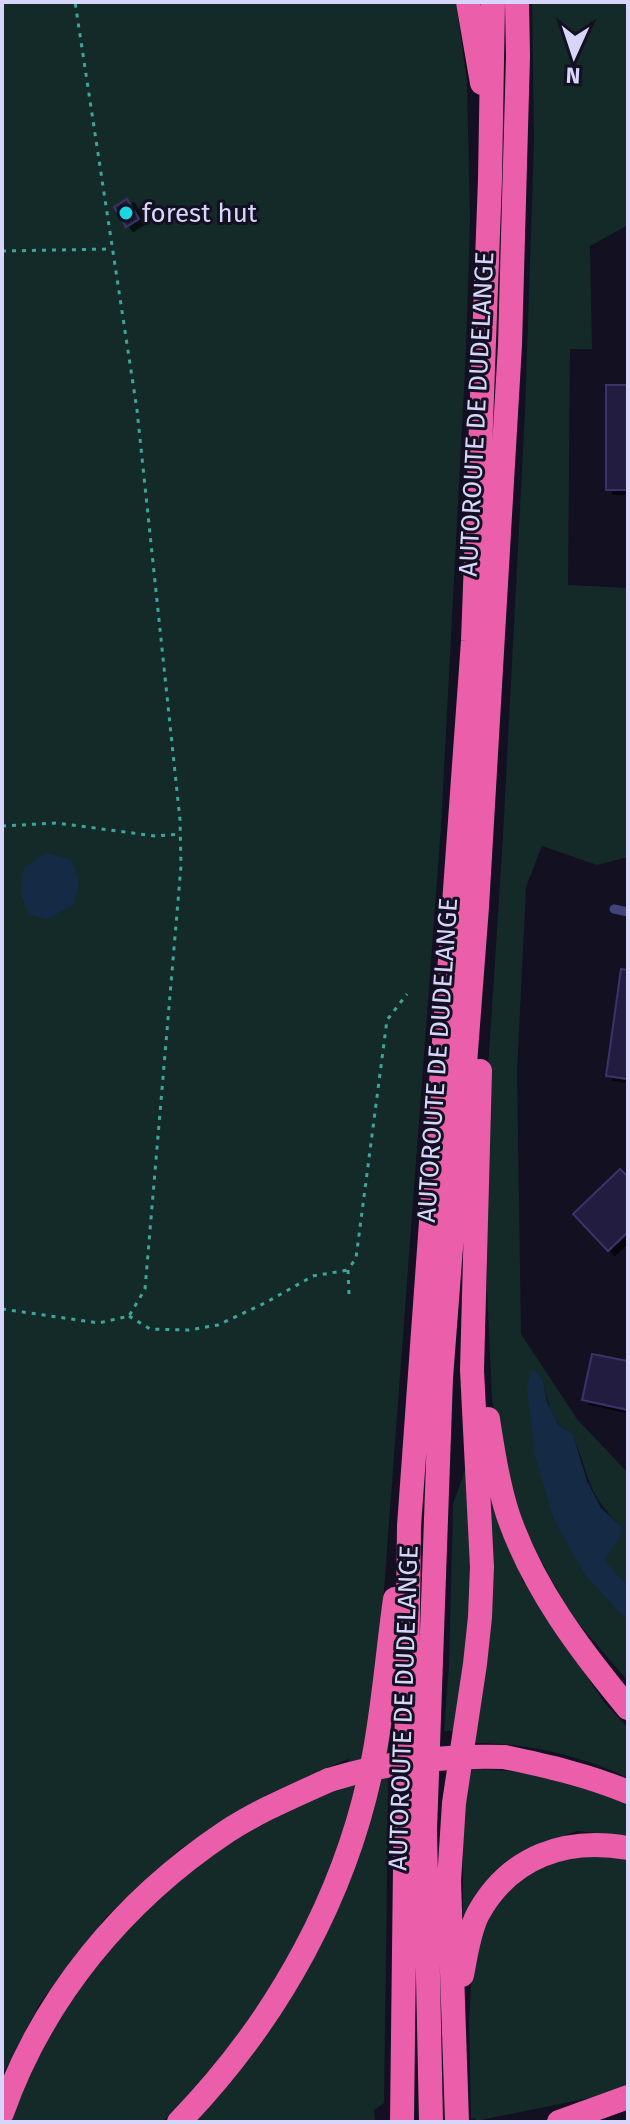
<svg xmlns="http://www.w3.org/2000/svg" width="630" height="2124" font-family="'Fira Sans',sans-serif">
	<style>
		.green { fill: #142a28 }
		.water { fill: #152b45 }
		.building { fill: #231e3f; stroke: #3b3369; stroke-width: 2; filter: url(#shadow) }
		.lines { fill: none; stroke-linecap: round; stroke-linejoin: round }
		.path { stroke: #3da69a; stroke-width: 3; stroke-dasharray: 4 6; stroke-linecap: butt }
		.lane { stroke: #41427a; stroke-width: 9 }
		.highway { stroke: #eb5faa; stroke-width: 24 }
		.highway-bridge { stroke: #eb5faa; stroke-width: 24 }
		.poi-dot { fill: #1bd7df; stroke: #121021; stroke-width: 3 }
		.labels { text-anchor: middle; stroke-width: 6; stroke-linejoin: round; paint-order: stroke }
		.poi-label { font-size: 26px; fill: #d7d5fa; stroke: #121021; text-anchor: start }
		.street-label { font-size: 26px; fill: #d7d5fa; stroke: #121021 }
	</style>
	<defs>
		<filter id="shadow"><feDropShadow dx="7" dy="4" stdDeviation="0" flood-color="#0009"/></filter>
	</defs>
	<rect width="100%" height="100%" fill="#121021"/>
	<path class="green" d="M2,2H456L467,82L470,221L466,350L441,827L384,1590L370,1723L356,1792L339,1851L305,1937L211,2074L162,2122H10L36,2054L72,1996L139,1916L208,1857L269,1819L333,1788L350,1758L266,1795L180,1849L106,1917L40,2003L2,2076Z
		M532,2H628V225L590,246L592,349H570L568,585L628,588V857L597,865L542,846L526,887L517,1072L521,1334L577,1419L628,1473V1586L603,1560L621,1536V1526C586,1493 591,1479 574,1439C571,1431 562,1429 557,1422C549,1409 546,1395 543,1380L554,1520L628,1621V1681L572,1616L523,1528L503,1463L492,1399L487,1289L488,1069L503,836L525,413L534,142Z
		M467,1465L471,1567L467,1654L454,1731H444L449,1666L453,1504Z
		M493,1491L523,1581L604,1702L628,1728V1778C580,1755 523,1742 470,1743L487,1493Z
		M389,1725L384,2103L374,2110L375,2122H186L290,1994Z
		M466,1769C522,1769 578,1780 628,1805V1836L577,1831L542,1843L469,1915H463V1805Z
		M596,1854L628,1860V2090L476,2121V2118L471,2119L469,2020L474,1939L510,1888L533,1870L564,1859Z"/>
	<path class="water" d="M46,853L72,860L79,883L74,904L48,919L29,915L20,892L24,868Z
		M534,1370L543,1380L547,1402L558,1424L573,1435L587,1481L601,1508L621,1526V1536L604,1560L628,1586V1621L586,1576L554,1520L535,1455L527,1389L531,1371Z"/>
	<path class="building" d="M127,199L139,219L126,227L114,207Z
		M606,385H628V490H606Z
		M621,969L628,970V1079L606,1076Z
		M620,1169L628,1177V1232L608,1251L573,1214Z
		M592,1354L628,1361V1410L582,1400Z"/>
	<g class="lines">
		<path class="path" d="M2,251L110,249
			M2,826L57,823L155,836L180,834
			M349,1294L348,1270L356,1258L387,1020L407,994
			M2,1309L99,1323L129,1316L145,1289L181,866L180,820L137,410L75,2
			M129,1316L150,1329L189,1330L218,1325L265,1303L313,1276L348,1270"/>
		<path class="lane" d="M614,909L628,912"/>
		<path class="highway" d="M468,2L482,83
			M488,1419C493,1451 498,1484 508,1515C533,1588 580,1650 628,1708
			M504,1757C547,1766 587,1775 628,1792
			M462,1975C466,1955 469,1931 478,1914C510,1856 566,1837 628,1848
			M2,2113C43,1997 124,1900 226,1832C258,1811 294,1796 329,1780
			M179,2122C278,2020 350,1890 375,1750C384,1700 388,1649 395,1599
			M402,2122L409,1526L473,641L490,179L493,2
			M431,2122L425,1830L441,1378L477,907L510,345L518,56L517,2
			M457,2122L449,1881L454,1803L475,1664L480,1617L482,1567L472,1370L480,1071
			M559,2122L628,2097"/>
		<path class="highway-bridge" d="M329,1780C387,1762 443,1755 504,1757"/>
	</g>
	<circle class="poi-dot" cx="126" cy="213" r="8"/>
	<g class="labels">
		<g class="poi-label">
			<text x="142" y="222">forest hut</text>
		</g>
		<g class="street-label">
			<text transform="translate(476 414) rotate(-87)" y="9">AUTOROUTE DE DUDELANGE</text>
			<text transform="translate(437 1060) rotate(-86)" y="9">AUTOROUTE DE DUDELANGE</text>
			<text transform="translate(403 1708) rotate(-88)" y="9">AUTOROUTE DE DUDELANGE</text>
		</g>
	</g>
	<rect width="630" height="2124" fill="none" stroke="#d7d5fa" stroke-width="8"/>
	<g transform="translate(574 56) rotate(183)" stroke="#121021" stroke-width="6" paint-order="stroke">
	<path d="M0-6L14 30L0 20L-14 30Z" fill="#d7d5fa"/>
	<text y="-12" font-size="22" font-weight="bold" text-anchor="middle" fill="#d7d5fa">N</text>
	</g>
</svg>
